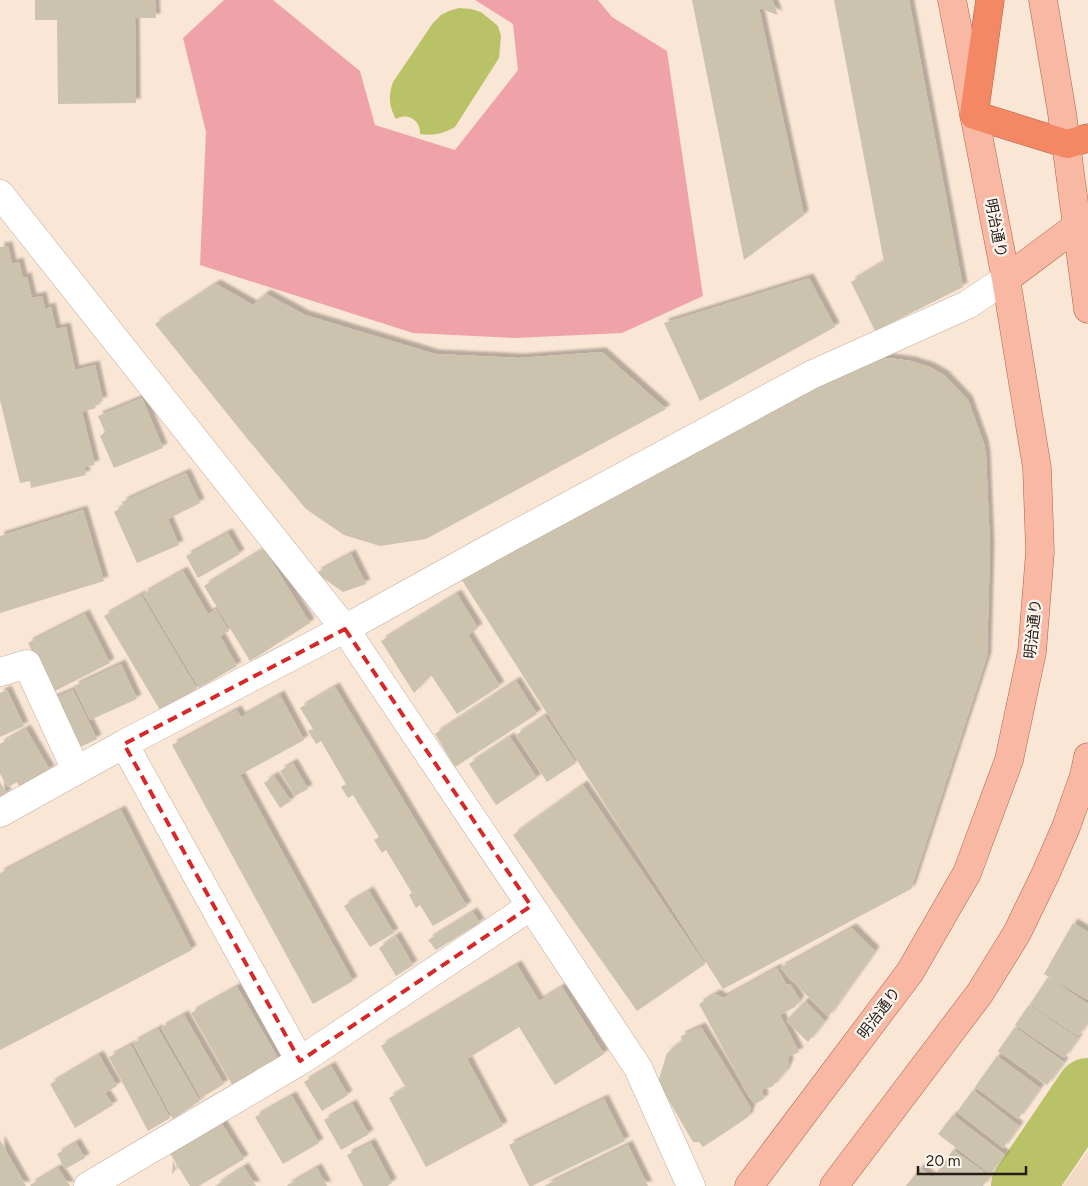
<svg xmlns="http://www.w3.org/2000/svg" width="1088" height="1186" font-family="Figtree,'Noto Sans JP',sans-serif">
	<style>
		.built { fill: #f3dac5 }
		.green { fill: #efa3a9 }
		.water { fill: #b9c267 }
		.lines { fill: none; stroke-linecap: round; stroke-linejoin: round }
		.river { stroke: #b9c267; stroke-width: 64 }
		.building { fill: #ccc3ae; filter: url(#shadow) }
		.minor-casing { stroke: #bfad9e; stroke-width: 29 }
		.major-casing { stroke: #ac634a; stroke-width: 29 }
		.highway-casing { stroke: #ac634a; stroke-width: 29 }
		.minor { stroke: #fff; stroke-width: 28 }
		.major { stroke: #f8b8a3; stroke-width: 28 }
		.highway { stroke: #f48865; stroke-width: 28 }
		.marked { fill: none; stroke: #d62828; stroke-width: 4; stroke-dasharray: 10 6; stroke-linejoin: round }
		.labels { text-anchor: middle; stroke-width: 4.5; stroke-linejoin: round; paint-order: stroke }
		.street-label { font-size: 15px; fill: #251e18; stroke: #fdf5ef }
	</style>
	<defs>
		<filter id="shadow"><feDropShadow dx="4.5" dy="-4.5" stdDeviation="1" flood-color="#0004"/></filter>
	</defs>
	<rect width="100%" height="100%" fill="#f9e6d5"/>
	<path class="built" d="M1088,1151V1186H1063Z"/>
	<path class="green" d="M224,0H273L360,71L375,125L455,150L518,70L513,24L475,0H598L612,17L667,51L703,296L622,333L515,338L413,333L200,265L206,132L183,38Z"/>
	<path class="water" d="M459,8L471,9L481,12L498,26L501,36L499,58L455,127C443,134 433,136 420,134C421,121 408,112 396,119C389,107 388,96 393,82L433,23L441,15L449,11Z"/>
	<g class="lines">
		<path class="river" d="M1023,1186L1088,1090"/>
	</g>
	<path class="building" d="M35,0H155L156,18H135L136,103L58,104L57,20H35Z
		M692,0H772L778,15L759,8L804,215L744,260Z
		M834,0H909L963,287L875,331L851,282L884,262Z
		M8,246L12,264L19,262L23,278L27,277L32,298L42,296L45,309L51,307L56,329L66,327L75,370L95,365L103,401L94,403L96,408L82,412L95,465L84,467L86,475L31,488L30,481L20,483L0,400V247Z
		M809,278L835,327L700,401L664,323Z
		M216,284L253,305L266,294L305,315L435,354L519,358L602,352L666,409L426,539L380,546L344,535L306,509L250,442L155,324Z
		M889,358L911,361L930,367L944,375L968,400L984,444L986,455L990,547L987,657L911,889L723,989L458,574L869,360Z
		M142,398L163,448L114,468L100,436L105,432L98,416Z
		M186,473L200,503L168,519L179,545L137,563L114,512L124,506L122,502Z
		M83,510L104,581L0,613V536Z
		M228,533L240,554L198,578L186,556Z
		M264,549L310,623L250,661L204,586Z
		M351,554L366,584L343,592L316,573Z
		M183,571L208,614L216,609L229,631L220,636L237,666L199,688L143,594Z
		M457,594L478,628L468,635L500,686L457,714L431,675L414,693L381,641Z
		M141,595L197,689L160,710L104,616Z
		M85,614L110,663L53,692L28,643Z
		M121,664L137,699L90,720L74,686Z
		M516,681L537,714L455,767L435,734Z
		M335,687L467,906L433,926L420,905L416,908L409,895L412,893L386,850L382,853L374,840L379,837L353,795L348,798L341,787L346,784L321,741L316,744L308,731L313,729L300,708Z
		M7,690L24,726L0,737V693Z
		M73,690L97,739L74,750L50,700Z
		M280,695L304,740L240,775L353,981L313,1004L172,745L237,710L241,717Z
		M545,716L576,763L547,782L516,735Z
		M26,729L50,770L20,788L17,782L8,787L0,774V744Z
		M510,737L537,778L496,805L469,764Z
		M293,763L308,789L295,796L280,771Z
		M274,776L291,801L280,808L264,783Z
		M0,782L7,794L0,798Z
		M583,785L705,964L637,1011L513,835Z
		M121,810L192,950L0,1050V873Z
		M369,891L394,933L370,947L344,906Z
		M473,912L480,923L436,950L428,940Z
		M1073,923L1088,932V1000L1044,974Z
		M852,928L875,951L828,1017L780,968Z
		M396,936L413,965L396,976L379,948Z
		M517,965L539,1001L562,987L604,1054L555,1085L519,1027L467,1059L503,1126L426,1167L389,1098L406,1088L381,1046Z
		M777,968L786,984L791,985L800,1000L795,1007L780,1015L799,1052L788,1057L789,1063L785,1072L772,1087L762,1089L764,1099L755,1104L749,1097L699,1004L716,994L723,998Z
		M1048,977L1088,1004V1021L1078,1036L1030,1004Z
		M237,987L279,1060L233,1086L191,1013Z
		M805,1001L825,1021L808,1042L786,1021Z
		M1029,1005L1078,1038L1064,1058L1015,1025Z
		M184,1015L224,1084L201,1098L161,1028Z
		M701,1027L751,1108L748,1117L703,1147L699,1142H693L658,1082L667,1053L682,1041L681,1036Z
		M1015,1027L1064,1062L1047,1085L998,1051Z
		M158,1029L200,1101L173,1119L133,1043Z
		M131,1045L170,1118L148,1131L109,1057Z
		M99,1055L117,1086L105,1093L113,1105L75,1128L50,1084Z
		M997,1056L1040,1088L1018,1119L975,1087Z
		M331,1066L348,1095L322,1111L304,1082Z
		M973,1090L1019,1126L1003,1148L957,1112Z
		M292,1096L319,1143L283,1164L255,1117Z
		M604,1099L625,1141L532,1186H529L509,1145Z
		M352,1104L369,1134L341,1150L324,1120Z
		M953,1115L1005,1155L990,1174L938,1134Z
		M219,1119L244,1159L199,1186H190L168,1150Z
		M0,1140L26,1186H0Z
		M76,1143L85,1158L65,1169L57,1154Z
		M371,1143L392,1183L387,1186H363L347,1155Z
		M628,1145L648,1186H544Z
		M953,1150L990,1176L983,1186H906L920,1168L933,1178Z
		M173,1160L176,1169L172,1174Z
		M244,1167L256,1186H215Z
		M58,1168L70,1186H31L30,1185Z
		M317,1168L327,1186H286Z"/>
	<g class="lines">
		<g class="minor-casing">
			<path id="minor" d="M0,194L345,629L531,906L638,1068L691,1186
				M0,672L27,664L76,770
				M124,744L300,1061
				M0,813L124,744L357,622L494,546L811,375L967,305L1006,279
				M88,1186L300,1061L531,906"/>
		</g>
		<g class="major-casing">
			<path id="major" d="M1043,0L1062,113L1088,309
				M1006,279L1077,226
				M749,1186L910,972L967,873L1009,760L1032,652L1040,552L1037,468L1006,279L952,0
				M834,1186L980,993L1017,933L1046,873L1066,827L1084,776L1088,757"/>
		</g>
		<g class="highway-casing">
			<path id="highway" d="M990,0L974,115L1067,144L1088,138"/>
		</g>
		<use href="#minor" class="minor"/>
		<use href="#major" class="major"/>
		<use href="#highway" class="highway"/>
	</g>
	<path class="marked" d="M345,629L531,906L300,1061L124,744Z"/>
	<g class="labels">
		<g class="street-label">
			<text transform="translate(996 228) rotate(79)" y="5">明治通り</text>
			<text transform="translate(1033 629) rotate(-84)" y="5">明治通り</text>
			<text transform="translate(879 1013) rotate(-53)" y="5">明治通り</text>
		</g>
	</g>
	<path d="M918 1166v8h108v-8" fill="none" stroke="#251e18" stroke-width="2.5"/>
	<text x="926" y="1166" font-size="15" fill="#251e18" stroke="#fdf5ef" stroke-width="4" paint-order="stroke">20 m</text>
</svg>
